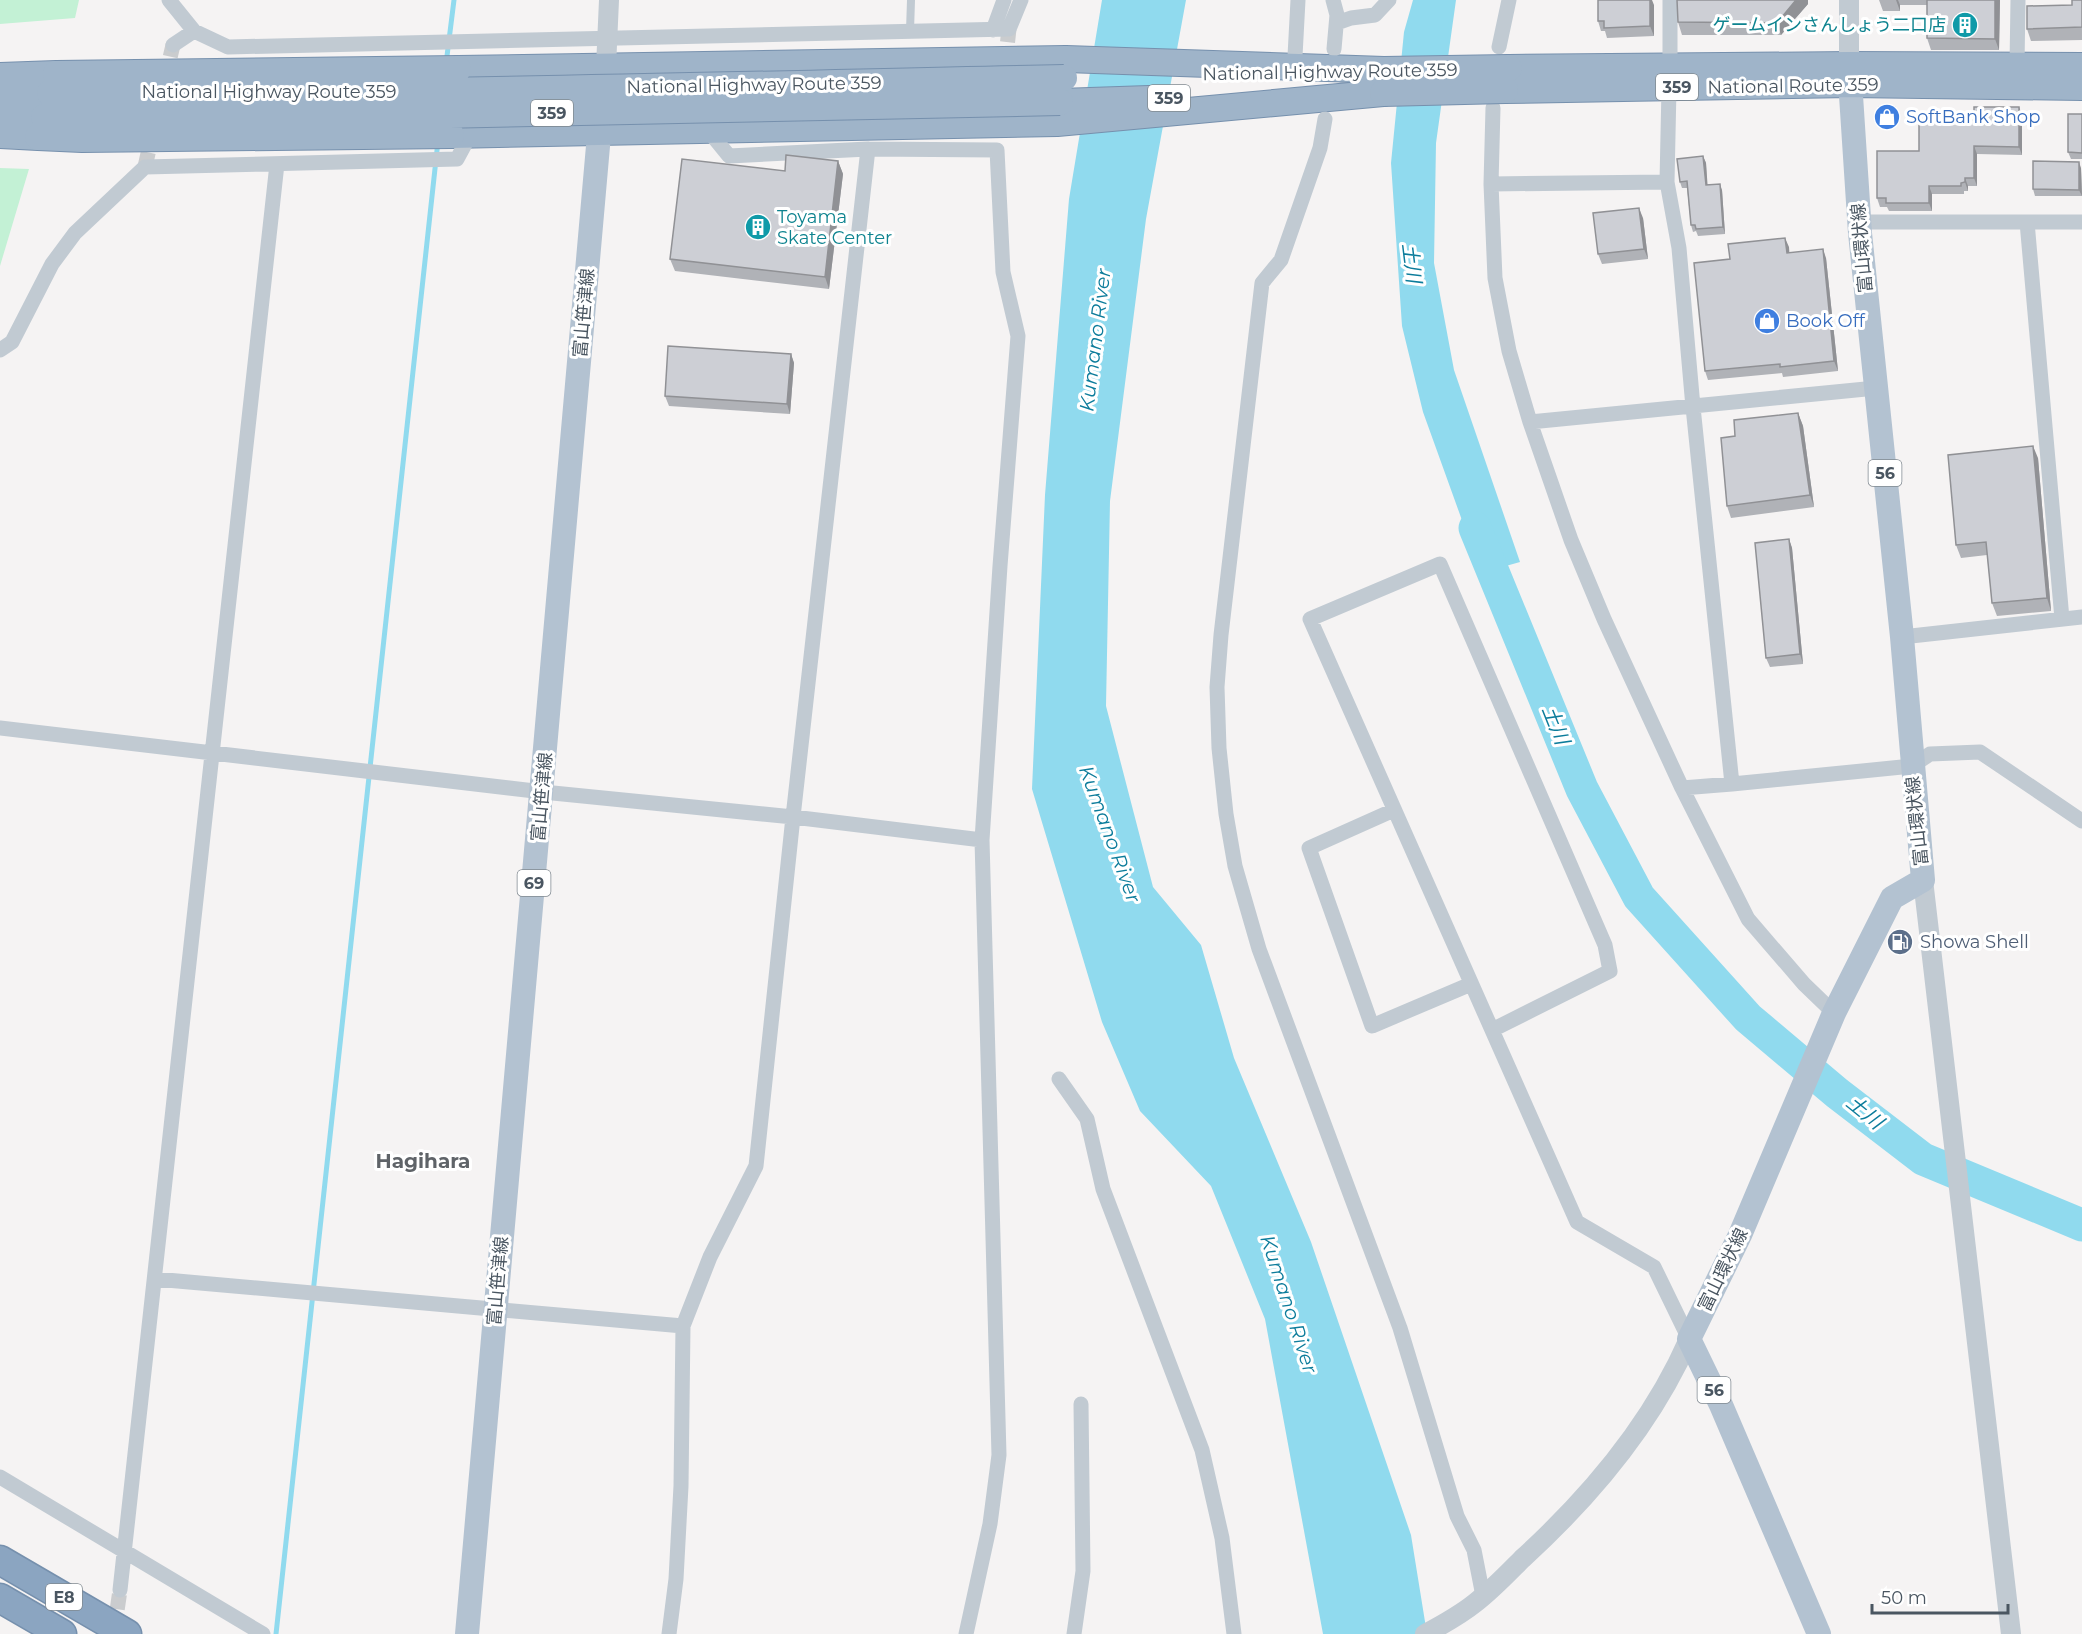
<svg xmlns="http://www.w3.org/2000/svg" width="2082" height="1634" font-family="Montserrat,'Noto Sans JP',sans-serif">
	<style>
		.green { fill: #c3f1d5 }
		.water { fill: #90daee }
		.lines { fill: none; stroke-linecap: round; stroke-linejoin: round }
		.stream { stroke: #90daee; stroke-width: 5 }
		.river { stroke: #90daee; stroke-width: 33 }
		.minor-tunnel { stroke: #caccce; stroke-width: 15; stroke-dasharray: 15 8; stroke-linecap: butt }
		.trunk-casing { stroke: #7690ad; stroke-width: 28 }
		.motorway-casing { stroke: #7690ad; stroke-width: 31 }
		.service { stroke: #c1cad2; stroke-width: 8 }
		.minor { stroke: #c1cad2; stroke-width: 15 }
		.tertiary { stroke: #c1cad2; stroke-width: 20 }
		.primary { stroke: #b3c2d1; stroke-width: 24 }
		.trunk { stroke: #9fb4c9; stroke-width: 26 }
		.motorway { stroke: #8ba5c1; stroke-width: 28 }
		.trunk-bridge-casing { stroke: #7690ad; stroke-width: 28; stroke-linecap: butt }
		.trunk-bridge { stroke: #9fb4c9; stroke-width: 26 }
		.wall { fill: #b0b2b7 }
		.shaded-wall { fill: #909195 }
		.building { fill: #cdcfd5; stroke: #909195; stroke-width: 1.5 }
		.labels { text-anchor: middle; stroke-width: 6; stroke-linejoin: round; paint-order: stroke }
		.shield { fill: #fff; stroke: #808990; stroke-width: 1.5 }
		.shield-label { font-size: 16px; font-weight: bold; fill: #4a5661 }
		.culture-label { font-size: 18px; fill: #0d838f; stroke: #fff; text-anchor: end }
		.street-label { font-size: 18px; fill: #4a5661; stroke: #fff }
		.shop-label { font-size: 18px; fill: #366cbe; stroke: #fff; text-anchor: start }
		.service-label { font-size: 18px; fill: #4e5e75; stroke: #fff; text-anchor: start }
		.water-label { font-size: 20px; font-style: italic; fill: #0c7c9b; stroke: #fff }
		.neighbourhood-label { font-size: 20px; font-weight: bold; fill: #5f6368; stroke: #fff }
	</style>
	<rect width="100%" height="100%" fill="#f5f3f3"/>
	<path class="green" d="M0,0H79L75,18L0,24Z
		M0,168L29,169L0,266Z"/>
	<path class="water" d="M1102,0H1186L1146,219L1110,501L1106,706L1153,887L1201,945L1234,1058L1311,1242L1411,1535L1427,1634H1323L1265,1319L1211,1186L1140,1111L1102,1022L1032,789L1045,495L1069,199Z
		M1413,0H1456L1436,143L1434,263L1454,370L1520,562L1481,573L1423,412L1402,326L1391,163L1404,32Z"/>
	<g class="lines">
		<path class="stream" d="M446,64L454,0
			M276,1634L438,141"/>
		<path class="river" d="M1475,528L1582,789L1639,897L1748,1018L1837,1093L1923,1159L2082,1225"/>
		<path class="minor-tunnel" d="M1005,65L1009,29
			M165,79L173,45
			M145,167L153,131
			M114,1632L120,1590"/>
		<g class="trunk-casing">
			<path id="trunk" d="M1509,68L1849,65L2082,66
				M458,69L1066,59L1384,70
				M0,76L56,74
				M1505,90L1850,84L2082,87
				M0,93H50
				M1060,102L1149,99
				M0,116L44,117
				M0,135L38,137
				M451,135L1057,123L1383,93"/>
		</g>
		<g class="motorway-casing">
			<path id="motorway" d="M0,1560L127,1634
				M0,1598L62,1634"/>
		</g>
		<path class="service" d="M910,31L911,0"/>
		<path class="minor" d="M169,0L194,31L228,47L1009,29L1021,0
			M1333,0L1337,15L1334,49
			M1670,0V67
			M1337,23L1351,18L1375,15L1389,0
			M993,30L1004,0
			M173,45L194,31
			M1499,47L1509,0
			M1295,56L1298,0
			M2017,65L2018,0
			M1669,88L1667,182L1679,248L1693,407L1732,784L1912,766L1930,754L1980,752L2082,821
			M1493,108L1491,184L1495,278L1509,351L1530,422L1571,540L1604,619L1682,788L1748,919L1804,984L1834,1013
			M1325,119L1320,148L1281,260L1262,283L1221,635L1217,687L1219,748L1226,814L1235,866L1259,949L1400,1328L1457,1516L1474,1550L1483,1596
			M707,129L729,156L868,149L997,150L1003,272L1018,336L1000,566L982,840L999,1455L990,1524L966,1634
			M1491,184L1667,182
			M1859,222H2082
			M2027,222L2062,619
			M0,350L12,342L52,264L75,233L145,167L457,159L470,135
			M1530,422L1876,388
			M1902,637L2082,617
			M0,728L543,792L793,817L982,840
			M1682,788L1732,784
			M1394,810L1309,848L1372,1026L1471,984
			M1492,1030L1610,971L1605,945L1440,564L1310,619L1577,1222L1654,1267L1689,1339
			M1059,1079L1087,1119L1103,1189L1202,1450L1222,1538L1234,1634
			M155,1279L683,1326
			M0,1477L263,1634
			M120,1590L277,164
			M669,1634L676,1579L681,1486L683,1326L710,1257L756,1166L793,817L868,149
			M1074,1634L1083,1571L1081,1404"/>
		<path class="tertiary" d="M1849,65V0
			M606,67L609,0
			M1923,880L2011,1634
			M1425,1634C1442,1625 1460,1615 1475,1603C1492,1590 1507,1574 1522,1559C1590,1497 1652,1424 1689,1339"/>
		<path class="primary" d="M467,1634L601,112
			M1819,1634L1721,1405L1689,1339L1740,1235L1834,1013L1892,898L1923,880L1902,637L1860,233L1849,65"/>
		<use href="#trunk" class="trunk"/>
		<use href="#motorway" class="motorway"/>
		<g class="trunk-bridge-casing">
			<path id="trunk-bridge" d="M1384,70L1509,68
				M56,74L458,69
				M50,93C388,95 726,85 1064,78
				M1383,93L1505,90
				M44,117L391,116L1060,102
				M38,137L82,139L451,135"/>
		</g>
		<use href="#trunk-bridge" class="trunk-bridge"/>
	</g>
	<path class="wall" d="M1677,0H1808V4L1781,35H1682L1678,22Z
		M1879,0H2000L1999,50H1931L1927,38V5H1900V11H1883Z
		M2082,0V40L2031,41L2027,29Z
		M1654,5V36L1607,38L1605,31H1601L1598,21Z
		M2019,107L2022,115V155L1977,154V186H1968V191H1964V194H1932V211H1889L1887,207H1880L1877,198L1919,151L1974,120Z
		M2082,114V159H2071L2068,152Z
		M1703,156L1706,163L1707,184L1722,190L1725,234L1698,236L1696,231L1693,232L1691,225L1687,188H1682L1680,182Z
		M838,161L843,174L829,289L675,271L670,259L785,171Z
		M2081,168L2082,196H2035L2033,189Z
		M1643,218L1648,259L1602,264L1598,254Z
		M1789,247V252L1826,258L1838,371L1783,377L1782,373L1708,380L1705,371L1730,259Z
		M791,354L794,363L790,414L669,406L665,396Z
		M1798,413L1803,426L1814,507L1731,518L1727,506Z
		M2038,458L2051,611L1997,616L1992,603L1987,555L1961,558L1956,545Z
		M1789,539L1792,548L1803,664L1770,667L1766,658Z"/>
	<path class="shaded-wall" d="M1649,0H1652L1654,5V36L1650,26Z
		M1796,0H1808V4L1781,35L1777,23Z
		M1896,0H1898L1900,5V11Z
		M1995,0H2000L1999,50L1995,39Z
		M2019,107L2022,115V155L2019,147Z
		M1974,146L1977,154V186L1974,178Z
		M1703,156L1706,163L1708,191L1706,185Z
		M838,161L843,174L829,289L825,277Z
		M2079,162L2081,168L2082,196L2079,190Z
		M1965,178L1968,186V191L1965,182Z
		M1720,184L1722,190L1725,234L1723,227Z
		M1929,186L1932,194V211L1929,203Z
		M1639,208L1643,218L1648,259L1644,249Z
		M1785,238L1789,247L1790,262L1787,253Z
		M1823,249L1826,258L1838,371L1834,361Z
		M791,354L794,363L790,414L787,404Z
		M1798,413L1803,426L1814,507L1810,495Z
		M2033,446L2038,458L2051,611L2047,598Z
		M1789,539L1792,548L1803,664L1800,654Z"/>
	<path class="building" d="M1598,0H1650V26L1604,28V21H1598Z
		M1677,0H1796L1777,23L1678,22Z
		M1927,0H1995V39L1927,38Z
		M2072,0H2082V27L2027,29V6L2072,5Z
		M1974,107H2019V147L1974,146V178H1965V182L1961,183V186H1929V203H1886V198H1877V151H1919V120H1974Z
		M2068,114H2082V153L2068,152Z
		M786,155L838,161L825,277L670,259L682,159L785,171Z
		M1703,156L1706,185L1720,184L1723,227L1696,229L1695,225H1691L1687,181L1680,182L1677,159Z
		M2033,161L2079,162V190L2033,189Z
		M1639,208L1644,249L1598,254L1593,213Z
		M1785,238L1787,253L1823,249L1834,361L1780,367V364L1705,371L1694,263L1730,259L1728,244Z
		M668,346L791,354L787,404L665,396Z
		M1798,413L1810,495L1727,506L1721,438L1735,436L1734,420Z
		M2033,446L2047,598L1992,603L1986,542L1956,545L1948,455Z
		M1789,539L1800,654L1766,658L1755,543Z"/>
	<defs>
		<g id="building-disc" transform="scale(1.35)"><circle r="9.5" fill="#0f9aa8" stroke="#fff"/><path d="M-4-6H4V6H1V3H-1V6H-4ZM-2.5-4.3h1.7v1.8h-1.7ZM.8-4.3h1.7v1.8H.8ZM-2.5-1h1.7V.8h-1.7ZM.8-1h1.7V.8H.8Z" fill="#fff"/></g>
		<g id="shop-disc" transform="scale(1.35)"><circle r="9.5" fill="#3f7fe0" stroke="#fff"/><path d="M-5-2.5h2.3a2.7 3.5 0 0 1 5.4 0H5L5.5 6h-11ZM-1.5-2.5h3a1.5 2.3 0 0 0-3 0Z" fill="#fff"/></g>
		<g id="fuel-disc" transform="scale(1.35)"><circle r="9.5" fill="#5c6f8a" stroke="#fff"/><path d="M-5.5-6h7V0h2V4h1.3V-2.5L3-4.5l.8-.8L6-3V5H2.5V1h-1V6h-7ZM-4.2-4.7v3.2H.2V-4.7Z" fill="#fff"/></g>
	</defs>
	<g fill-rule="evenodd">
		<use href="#building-disc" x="1965" y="25"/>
		<use href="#shop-disc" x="1887" y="117"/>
		<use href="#building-disc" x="758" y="227"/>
		<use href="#shop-disc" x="1767" y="321"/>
		<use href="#fuel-disc" x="1900" y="942"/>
	</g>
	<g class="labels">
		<g class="shield">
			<rect x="1656" y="74" width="42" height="26" rx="4.5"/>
			<rect x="1148" y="85" width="42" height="26" rx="4.5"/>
			<rect x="531" y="100" width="42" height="26" rx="4.5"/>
			<rect x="1868.5" y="460" width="33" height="26" rx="4.5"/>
			<rect x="517.5" y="870" width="33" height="26" rx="4.5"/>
			<rect x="1697.5" y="1377" width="33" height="26" rx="4.5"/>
			<rect x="46" y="1584" width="36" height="26" rx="4.5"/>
		</g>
		<g class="shield-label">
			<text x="1677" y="93">359</text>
			<text x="1169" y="104">359</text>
			<text x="552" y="119">359</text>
			<text x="1885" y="479">56</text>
			<text x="534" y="889">69</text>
			<text x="1714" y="1396">56</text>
			<text x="64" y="1603">E8</text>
		</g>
		<g class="culture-label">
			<text x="1946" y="31">ゲームインさんしょう二口店</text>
			<text x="777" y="223" text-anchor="start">Toyama<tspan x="777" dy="21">Skate Center</tspan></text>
		</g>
		<g class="street-label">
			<text transform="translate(1330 72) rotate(-1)" y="6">National Highway Route 359</text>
			<text transform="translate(754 85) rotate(-1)" y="6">National Highway Route 359</text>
			<text transform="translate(1793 86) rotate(-1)" y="6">National Route 359</text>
			<text x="269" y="98">National Highway Route 359</text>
			<text transform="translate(1862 248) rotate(-95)" y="6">富山環状線</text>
			<text transform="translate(584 313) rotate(-85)" y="6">富山笹津線</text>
			<text transform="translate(542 797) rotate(-85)" y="6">富山笹津線</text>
			<text transform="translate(1917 821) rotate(-96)" y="6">富山環状線</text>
			<text transform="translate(1723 1270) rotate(-64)" y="6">富山環状線</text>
			<text transform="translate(498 1281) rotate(-85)" y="6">富山笹津線</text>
		</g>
		<g class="shop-label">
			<text x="1906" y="123">SoftBank Shop</text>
			<text x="1786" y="327">Book Off</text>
		</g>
		<g class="service-label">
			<text x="1920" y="948">Showa Shell</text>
		</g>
		<g class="water-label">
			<text transform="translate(1412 263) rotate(83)" y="7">土川</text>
			<text transform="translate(1095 340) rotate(-83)" y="7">Kumano River</text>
			<text transform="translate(1556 725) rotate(68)" y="7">土川</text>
			<text transform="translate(1110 834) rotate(70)" y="7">Kumano River</text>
			<text transform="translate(1865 1112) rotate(39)" y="7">土川</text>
			<text transform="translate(1289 1304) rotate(72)" y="7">Kumano River</text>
		</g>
		<g class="neighbourhood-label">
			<text x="423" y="1168">Hagihara</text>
		</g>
	</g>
	<path d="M1872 1604v9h136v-9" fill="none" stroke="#4a5661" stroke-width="3"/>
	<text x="1881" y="1604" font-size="18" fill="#4a5661" stroke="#ffffff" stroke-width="4.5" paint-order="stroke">50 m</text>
</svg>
